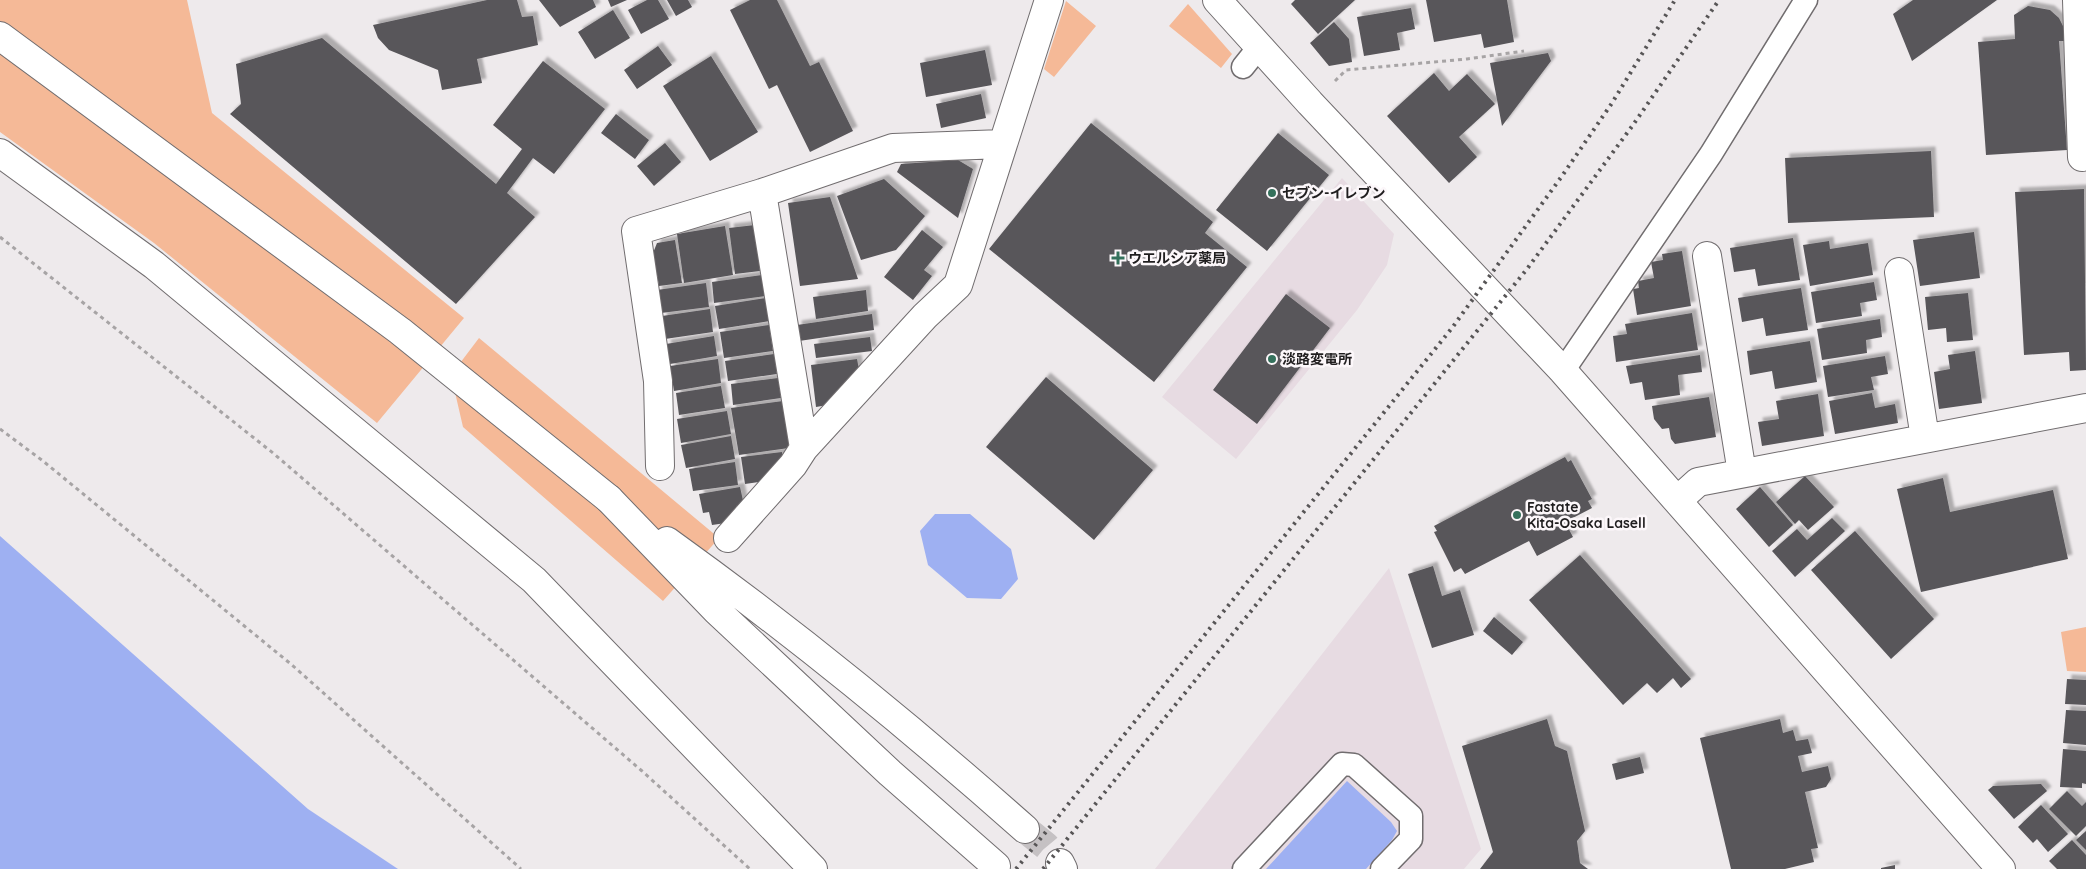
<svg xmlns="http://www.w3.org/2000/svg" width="2086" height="869" font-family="Quicksand,'Noto Sans JP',sans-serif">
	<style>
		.built { fill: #e7dbe2 }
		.green { fill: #f5b997 }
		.water { fill: #9eb0f2 }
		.building { fill: #58565a; filter: url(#shadow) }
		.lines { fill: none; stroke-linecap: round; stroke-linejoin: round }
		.minor-tunnel { stroke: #c5c1c3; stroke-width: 28; stroke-dasharray: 28 14; stroke-linecap: butt }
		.service-casing { stroke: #716d6f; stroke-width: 25 }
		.pedestrian-casing { stroke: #716d6f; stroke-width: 30 }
		.minor-casing { stroke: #716d6f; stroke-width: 30 }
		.tertiary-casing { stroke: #716d6f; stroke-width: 30 }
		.path { stroke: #a7a4a5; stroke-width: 3; stroke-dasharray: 4 4; stroke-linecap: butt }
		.service { stroke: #fff; stroke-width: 22 }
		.pedestrian { stroke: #fff; stroke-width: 28 }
		.minor { stroke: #fff; stroke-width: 28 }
		.tertiary { stroke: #fff; stroke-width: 28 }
		.rail { stroke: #575556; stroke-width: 4; stroke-dasharray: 2.5 5; stroke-linecap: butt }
		.poi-dot { fill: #35715c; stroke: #fcf7fa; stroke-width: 2 }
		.labels { text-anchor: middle; stroke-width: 5; stroke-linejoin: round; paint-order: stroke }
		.poi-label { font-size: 14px; font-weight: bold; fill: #201e1f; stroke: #fcf7fa; text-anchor: start }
	</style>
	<defs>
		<filter id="shadow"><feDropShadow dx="4.5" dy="-4.5" stdDeviation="1" flood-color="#0004"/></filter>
	</defs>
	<rect width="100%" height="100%" fill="#eeeaec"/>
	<path class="built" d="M1342,178L1394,234L1387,265L1357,310L1236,459L1162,397Z
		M1389,568L1481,849L1464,869H1155Z"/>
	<path class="green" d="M0,0H187L212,113L464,318L377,423L154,243L0,132Z
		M1066,1L1096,26L1054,77L1044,69Z
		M1188,4L1232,54L1221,68L1169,26Z
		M479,338L719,538L663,601L463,427L451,375Z
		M2086,627V672L2067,671L2061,632Z"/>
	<path class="water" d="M935,514H970L1011,549L1018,579L1001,599L967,598L928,565L920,531Z
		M0,536L308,809L398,869H0Z
		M1347,781L1391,822L1397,831L1392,840L1366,869H1266Z"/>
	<path class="building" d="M487,0H517L522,17L533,16L538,45L477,59L482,83L442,90L438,70L389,50L378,38L373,25Z
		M539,0H593L596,7L560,27Z
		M608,0H627L611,7Z
		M647,0H658L669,19L641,34L628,10Z
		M667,0H688L692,7L676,16Z
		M750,0H777L810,66L819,62L853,131L810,152L777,85L769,89L730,10Z
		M1295,0H1355L1318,34L1291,4Z
		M1426,0H1507L1514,42L1484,48L1481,34L1434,42Z
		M1913,0H1997L1912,61L1893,14Z
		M2028,6L2050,10L2059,18L2064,28L2065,41H2059L2067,150L1986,155L1978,42L2015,39L2014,15Z
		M1411,8L1415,29L1397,33L1400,50L1364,56L1357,17Z
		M613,10L630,38L595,59L578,32Z
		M1334,22L1349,39L1352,62L1329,66L1310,43Z
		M322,38L496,184L522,149L493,125L543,61L605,109L554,174L533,158L507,193L535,217L456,304L230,114L241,104L236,64Z
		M658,46L672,65L637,89L624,70Z
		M985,50L992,85L926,97L920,63Z
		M1548,53L1551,61L1502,126L1490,63Z
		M711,56L758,132L710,161L663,86Z
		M1434,73L1449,91L1467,74L1495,104L1459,137L1477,157L1449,183L1387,116Z
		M981,94L986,118L941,128L936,104Z
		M616,114L649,140L635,159L601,133Z
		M1091,123L1213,222L1205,233L1247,267L1154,382L989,249Z
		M1278,133L1329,175L1267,251L1216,210Z
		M665,143L681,162L654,186L637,166Z
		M1931,151L1934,217L1788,223L1785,158Z
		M958,160L973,169L958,218L897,172L901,164Z
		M884,179L925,216L896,250L861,260L837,196Z
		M2084,189L2086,370L2070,371L2069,352L2024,355L2015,192Z
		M830,197L858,279L800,286L788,203Z
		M755,225L760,271L735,274L729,228Z
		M725,226L733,275L684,283L677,234Z
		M922,230L943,247L924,270L932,276L913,300L884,277Z
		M1974,232L1980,278L1920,286L1913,240Z
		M1793,238L1800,280L1758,286L1755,269L1734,272L1730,248Z
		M675,240L682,283L659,286L653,253L657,243Z
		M1829,241L1830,249L1868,243L1873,275L1810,286L1803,245Z
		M1682,251L1691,306L1637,315L1633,289L1639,288L1638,281L1654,278L1651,262L1663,260L1662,254Z
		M762,275L765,296L714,303L712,282Z
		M1874,282L1877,300L1860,303L1862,316L1816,323L1811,292Z
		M706,283L709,307L661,313L657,290Z
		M1801,288L1808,330L1766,336L1763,318L1742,322L1738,298Z
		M866,290L868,311L816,319L813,297Z
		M1968,293L1973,340L1947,342L1946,328L1928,330L1925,297Z
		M1286,294L1330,328L1257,424L1213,390Z
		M766,298L770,321L719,329L715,306Z
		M710,309L713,332L665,339L662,316Z
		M1692,313L1698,350L1616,362L1613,336L1627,334L1625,324Z
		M872,314L874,330L799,341L797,325Z
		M1880,319L1882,337L1866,340L1867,353L1822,360L1817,329Z
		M769,325L773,351L724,358L720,332Z
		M714,336L717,356L670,364L666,344Z
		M870,337L872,351L816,358L814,344Z
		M1810,341L1817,382L1775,389L1772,371L1750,375L1747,351Z
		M1975,351L1982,403L1939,409L1934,372L1950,369L1948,355Z
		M774,354L777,374L728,381L725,361Z
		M1700,355L1702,372L1678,375L1680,395L1645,400L1642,382L1630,384L1626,366Z
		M1885,356L1888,374L1871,377L1874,390L1828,397L1823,366Z
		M718,359L721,383L674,391L670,366Z
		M857,359L860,375L839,403L816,407L811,365Z
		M1046,377L1153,470L1094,540L986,447Z
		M778,378L781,398L733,405L731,384Z
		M721,386L725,408L679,415L676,393Z
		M1872,393L1875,408L1895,404L1898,423L1835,434L1829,401Z
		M1818,394L1824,436L1762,446L1758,422L1779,419L1776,401Z
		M1709,397L1716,437L1675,444L1671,439L1669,428L1662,429L1654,419L1652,406Z
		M783,401L789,448L739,455L731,408Z
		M727,411L731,434L681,443L677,419Z
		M731,436L735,459L686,468L681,445Z
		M782,452V465L765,481L745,484L741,457Z
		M1565,457L1568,462L1571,460L1592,499L1588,501L1592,508L1565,522L1573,537L1537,556L1529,541L1465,574L1461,568L1454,572L1434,532L1437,531L1434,526Z
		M735,462L738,485L693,491L689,469Z
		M1805,476L1834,507L1808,530L1799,520L1795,524L1776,502Z
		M1943,478L1950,512L2053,490L2068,559L1921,592L1897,489Z
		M740,487L744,505L736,506L738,516L733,522L712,525L709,512L703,513L699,494Z
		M1760,487L1793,525L1769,547L1736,509Z
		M1832,518L1845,531L1795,577L1772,551L1797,529L1807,540Z
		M1855,531L1934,619L1891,659L1811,570Z
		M1580,555L1691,679L1681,688L1673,678L1657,693L1647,683L1623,705L1529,600Z
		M1433,566L1442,596L1460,590L1474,635L1432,648L1408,574Z
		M1494,617L1523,642L1512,655L1483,631Z
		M2067,679L2086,680V705L2065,704Z
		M2066,710L2086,711V745L2063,743Z
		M1547,719L1555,746L1567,751L1585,831L1577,841L1580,863L1588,869H1480L1493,852L1462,746Z
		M1780,719L1783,733L1793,730L1796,741L1808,739L1812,753L1798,756L1802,772L1828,766L1831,779L1826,787L1805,792L1818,848L1811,849L1814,862L1785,869H1731L1700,738Z
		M2063,749L2086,751V784L2082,783V788L2060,787Z
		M1640,757L1644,773L1616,780L1612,764Z
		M2041,784L2047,791L2014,819L1988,790L1993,786Z
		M2067,791L2082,806L2086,802V826L2076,836L2049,809Z
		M2041,805L2068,834L2048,852L2037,839L2033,843L2018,827Z
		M2086,831V850L2076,840Z
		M2072,840L2086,855V869H2057L2049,861Z
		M1895,865V869H1881V868Z"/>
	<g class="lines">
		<path class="minor-tunnel" d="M1025,829L1046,846L1060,863"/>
		<g class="service-casing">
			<path id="service" d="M1243,67L1259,47
				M1563,371L1711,154L1806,0
				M1244,869L1342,764L1354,765L1411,816V839L1382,869"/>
		</g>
		<g class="pedestrian-casing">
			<path id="pedestrian" d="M0,153L154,265L534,580L813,869"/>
		</g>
		<g class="minor-casing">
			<path id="minor" d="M1217,0L1310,103L1563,371L2001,869
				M2077,0L2082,157
				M762,193L804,448
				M1707,256L1742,473
				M1899,272L1925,438
				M660,466L658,381L636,231L762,193L893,148L1003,144
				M609,499L717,611L890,773L996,866
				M1678,500L1698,482L2086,408
				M728,538L793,465L804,448L925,316L958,285L1049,0
				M667,541C791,630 910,727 1025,829
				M1060,863L1063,869"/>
		</g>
		<g class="tertiary-casing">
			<path id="tertiary" d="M0,36L400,331L609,499"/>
		</g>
		<path class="path" d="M1335,81L1346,70L1467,59L1524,51
			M0,237L273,453L642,771L750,869
			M0,429L43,461L292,665L521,869"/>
		<use href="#service" class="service"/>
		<use href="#pedestrian" class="pedestrian"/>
		<use href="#minor" class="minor"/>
		<use href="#tertiary" class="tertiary"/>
		<path class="rail" d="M1016,869L1452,328L1562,176L1612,103L1675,0
			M1043,869L1527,269L1633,125L1719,0"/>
	</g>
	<g class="poi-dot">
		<circle cx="1272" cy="193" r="5"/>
		<path d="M1115.5 250.5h5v5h5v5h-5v5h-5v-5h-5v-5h5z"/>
		<circle cx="1272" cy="359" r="5"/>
		<circle cx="1517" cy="515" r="5"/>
	</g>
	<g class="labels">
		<g class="poi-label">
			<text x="1282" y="198">セブン-イレブン</text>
			<text x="1128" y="263">ウエルシア薬局</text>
			<text x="1282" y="364">淡路変電所</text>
			<text x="1527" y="512">Fastate<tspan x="1527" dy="16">Kita-Osaka Lasell</tspan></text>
		</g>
	</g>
</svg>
